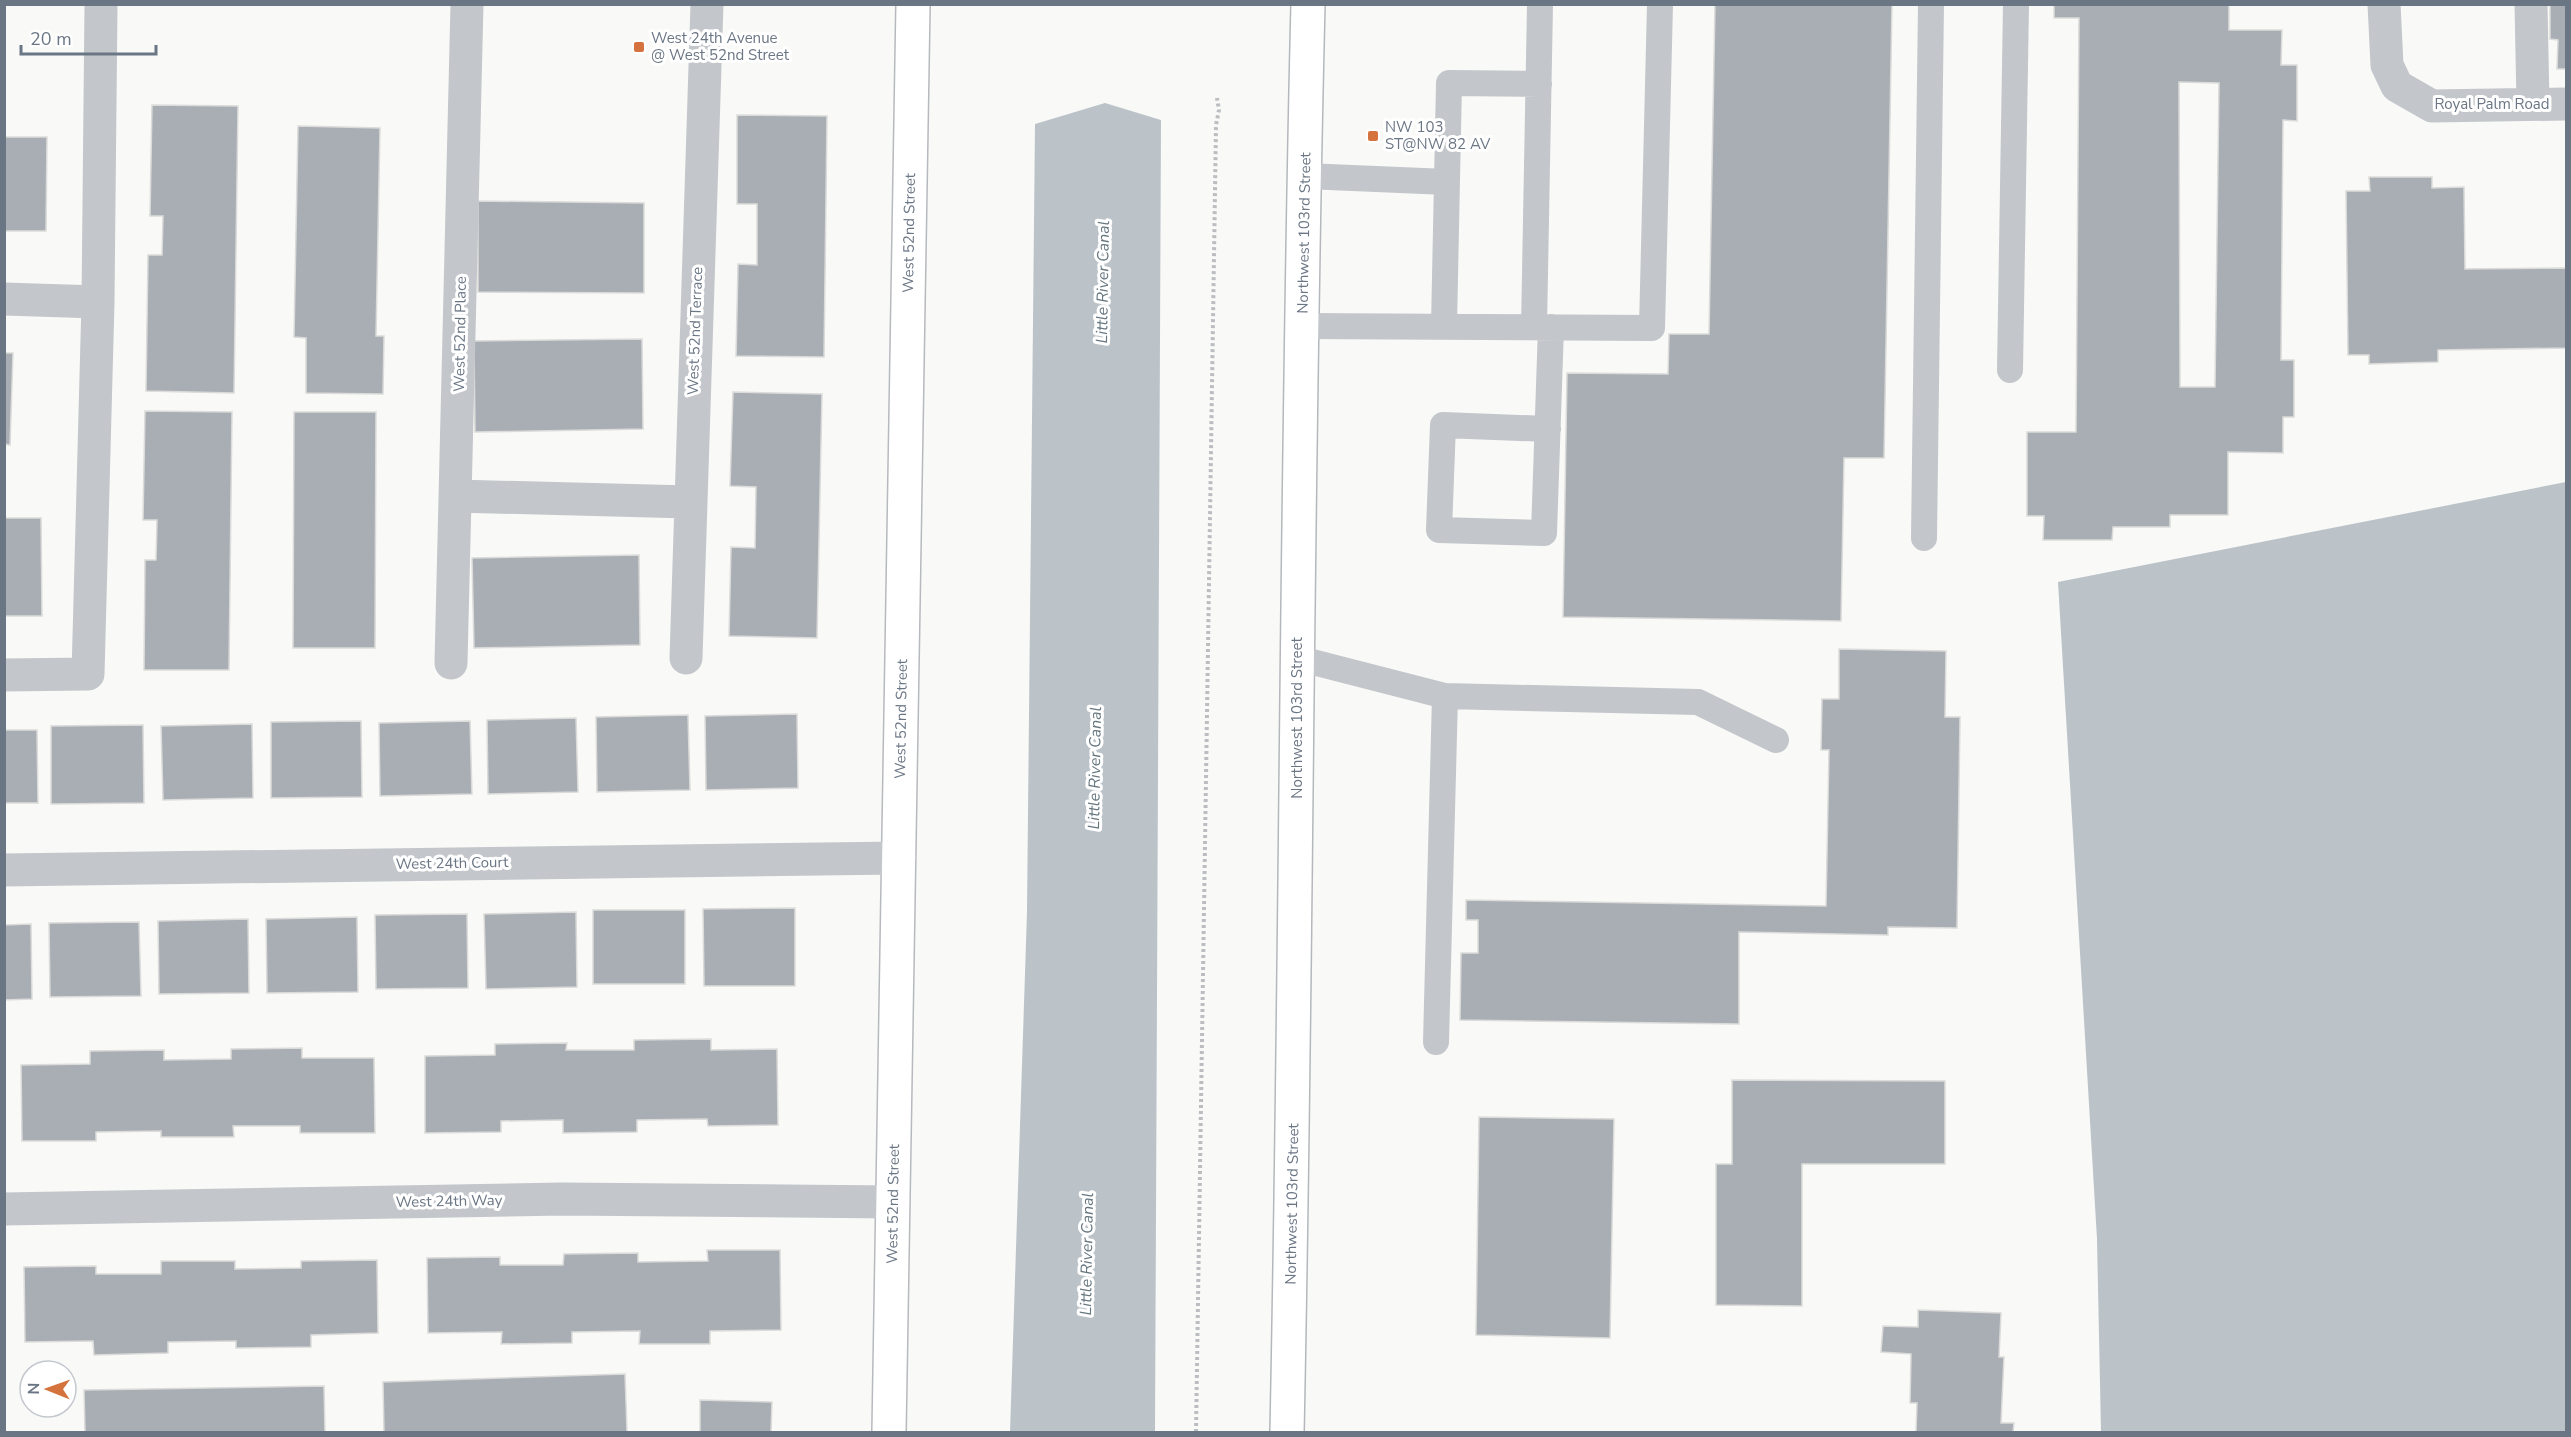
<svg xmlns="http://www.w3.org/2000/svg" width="2571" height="1437" font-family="'Nunito Sans',sans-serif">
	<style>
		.water { fill: #bbc3c9 }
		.building { fill: #a9aeb5; stroke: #dbdbd9; stroke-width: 1.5; fill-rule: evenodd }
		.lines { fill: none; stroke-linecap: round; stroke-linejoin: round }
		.secondary-casing { stroke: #b6b9be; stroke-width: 36 }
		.primary-casing { stroke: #b4b8bc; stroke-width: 36 }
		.path { stroke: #bbbdc0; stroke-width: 4; stroke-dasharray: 3 3; stroke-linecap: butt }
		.lane { stroke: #c3c6ca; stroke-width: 26 }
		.street { stroke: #c3c6ca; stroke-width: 33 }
		.secondary { stroke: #fff; stroke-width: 33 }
		.primary { stroke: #fff; stroke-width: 33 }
		.poi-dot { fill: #d4733d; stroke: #fff; stroke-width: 2 }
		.labels { text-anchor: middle; stroke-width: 6; stroke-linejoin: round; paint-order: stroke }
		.poi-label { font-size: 15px; fill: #6b7685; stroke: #fff; text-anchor: start }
		.street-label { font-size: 15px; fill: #6b7685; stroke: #fff }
		.water-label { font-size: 16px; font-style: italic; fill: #677780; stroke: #fff }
	</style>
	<rect width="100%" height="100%" fill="#f9f9f7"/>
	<path class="water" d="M1105,103L1161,120L1155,1432H1010L1027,912L1035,124Z
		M2566,482V1432H2101L2097,1239L2058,582Z"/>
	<path class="building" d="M1715,4H1892L1884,458H1844L1841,621L1563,617L1567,373L1668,374L1669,334H1709Z
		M2054,4H2229V30H2282L2281,65H2297V121L2283,120L2281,360H2294V417H2283V453L2228,452V515H2170V527H2113L2112,540H2043L2044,516H2027V432H2076L2079,18H2054ZM2179,82L2219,83L2215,387H2180Z
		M2550,4H2566V69H2557L2558,40L2550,39Z
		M152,105L238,106L234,393L146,391L148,255H162L163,216H150Z
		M737,115L827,116L824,357L736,356L738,264L757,265V204H737Z
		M298,126L380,128L376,336H384L383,394L306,393V338L294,337Z
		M4,137H47L46,231H4Z
		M2369,177H2432V188L2464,187L2465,269L2566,268V348L2438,350V362L2369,364V355H2348L2346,191H2370Z
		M478,201L644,203V293L478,292Z
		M642,339L643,429L475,432L474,341Z
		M4,353H13L10,445L4,444Z
		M733,392L822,394L817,638L729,636L731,547L755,548L756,487L730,486Z
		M145,411L232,412L229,670H144L145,560H156L157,520H143Z
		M294,412H376L375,648H293Z
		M4,518H41L42,616H4Z
		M639,555L640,645L474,648L472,558Z
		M1839,649L1946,651L1945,717H1960L1957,928L1888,927V935L1739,932V1024L1460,1020L1461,953H1478V920H1466V900L1826,906L1829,750H1821L1822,699H1839Z
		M797,714L798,788L706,790L705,716Z
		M688,715L690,790L597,792L596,717Z
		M576,718L578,792L488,794L487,720Z
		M361,721L362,797L271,798V722Z
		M470,721L472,794L380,796L379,723Z
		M252,724L253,798L163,800L161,726Z
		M143,725L144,803L51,804V726Z
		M4,730H37L38,803H4Z
		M795,908V986H704L703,909Z
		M593,910H685V984H593Z
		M576,912L577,987L486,989L484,914Z
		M467,914L468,988L376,989L375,915Z
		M357,917L358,992L267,993L266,919Z
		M248,919L249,993L159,994L158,921Z
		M139,922L141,996L50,997L49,923Z
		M31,924L32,999L4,1000V925Z
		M711,1039V1050L777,1049L778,1125L708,1126L707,1119L637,1120V1132L563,1133V1120L501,1121V1132L425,1133V1056L495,1055V1044L567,1043L566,1050H634V1040Z
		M302,1048V1058H374L375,1133H300V1126H233L234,1137H161V1131L96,1132V1141H22L21,1065L90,1064V1051L164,1050V1060L231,1059V1049Z
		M1732,1080L1945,1081V1164H1802V1306L1716,1305V1164H1732Z
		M1479,1117L1614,1119L1610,1338L1476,1335Z
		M707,1250H780L781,1330L710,1331V1344H639L640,1331L572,1332V1343L501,1344L502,1332L428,1333L427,1258L500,1257V1265H563L564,1254L638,1253V1262L708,1261Z
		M377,1260L378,1333L311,1335V1347L236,1348V1341L168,1342V1353L94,1355L93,1341L25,1342L24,1267L96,1266V1274H161V1261H235V1269L301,1268V1261Z
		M1918,1310L2001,1313L1999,1357H2004L2001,1423H2014L2013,1432H1916L1917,1403H1910L1911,1354L1881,1352L1883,1326L1918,1327Z
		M625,1374L627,1432H384L383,1382Z
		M324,1386L325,1432H85L84,1390Z
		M700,1400L772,1402L771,1432H700Z"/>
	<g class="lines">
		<g class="secondary-casing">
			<path id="secondary" d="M889,1432L913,4"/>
		</g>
		<g class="primary-casing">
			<path id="primary" d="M1287,1432C1297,957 1296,480 1308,4"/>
		</g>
		<path class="path" d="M1196,1432L1216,125L1219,110L1217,98"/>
		<path class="lane" d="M1305,176L1447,182
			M1302,326L1652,328L1660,4
			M1444,326L1449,83L1539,84
			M1534,327L1540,4
			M2010,370L2016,4
			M1548,429L1443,425L1439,530L1544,533L1551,327
			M1924,538L1931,4
			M1297,658L1445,696L1698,702L1776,740
			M1436,1042L1445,696"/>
		<path class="street" d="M2384,4L2387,65L2397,86L2432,106L2566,104
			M2531,4L2533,104
			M4,299L98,302
			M456,496L689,502
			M686,658L707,4
			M451,663L467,4
			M4,675L88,674L98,302L101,4
			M4,870L899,858
			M4,1209L562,1199L893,1202"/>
		<use href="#secondary" class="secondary"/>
		<use href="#primary" class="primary"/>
	</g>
	<g class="poi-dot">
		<rect x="633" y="41" width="12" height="12" rx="3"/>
		<rect x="1367" y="130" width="12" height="12" rx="3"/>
	</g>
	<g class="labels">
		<g class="poi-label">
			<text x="651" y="43">West 24th Avenue<tspan x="651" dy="17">@ West 52nd Street</tspan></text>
			<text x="1385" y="132">NW 103<tspan x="1385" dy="17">ST@NW 82 AV</tspan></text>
		</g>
		<g class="street-label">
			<text x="2492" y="109">Royal Palm Road</text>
			<text transform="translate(909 233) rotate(-89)" y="5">West 52nd Street</text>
			<text transform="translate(1304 233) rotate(-89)" y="5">Northwest 103rd Street</text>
			<text transform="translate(695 331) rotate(-88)" y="5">West 52nd Terrace</text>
			<text transform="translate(460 334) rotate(-89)" y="5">West 52nd Place</text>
			<text transform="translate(1297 718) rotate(-90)" y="5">Northwest 103rd Street</text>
			<text transform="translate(901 719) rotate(-89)" y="5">West 52nd Street</text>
			<text transform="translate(452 863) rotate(-1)" y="5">West 24th Court</text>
			<text transform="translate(449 1201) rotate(-1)" y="5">West 24th Way</text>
			<text transform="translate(893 1204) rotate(-89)" y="5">West 52nd Street</text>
			<text transform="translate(1292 1204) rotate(-89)" y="5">Northwest 103rd Street</text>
		</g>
		<g class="water-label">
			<text transform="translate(1102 282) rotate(-89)" y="6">Little River Canal</text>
			<text transform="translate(1094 768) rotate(-89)" y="6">Little River Canal</text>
			<text transform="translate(1086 1254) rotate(-89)" y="6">Little River Canal</text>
		</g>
	</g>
	<rect width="2571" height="1437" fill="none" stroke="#6b7685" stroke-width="12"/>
	<g transform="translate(48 1389) rotate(271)"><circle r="28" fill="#ffffff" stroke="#c4c8ce" stroke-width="1.5"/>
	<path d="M0-4.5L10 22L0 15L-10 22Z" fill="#d4733d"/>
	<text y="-9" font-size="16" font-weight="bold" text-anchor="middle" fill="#6b7685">N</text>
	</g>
	<path d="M21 45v9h135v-9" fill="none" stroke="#6b7685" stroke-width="3"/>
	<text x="30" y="45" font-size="18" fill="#6b7685" stroke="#ffffff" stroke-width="4.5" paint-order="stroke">20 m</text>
</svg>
